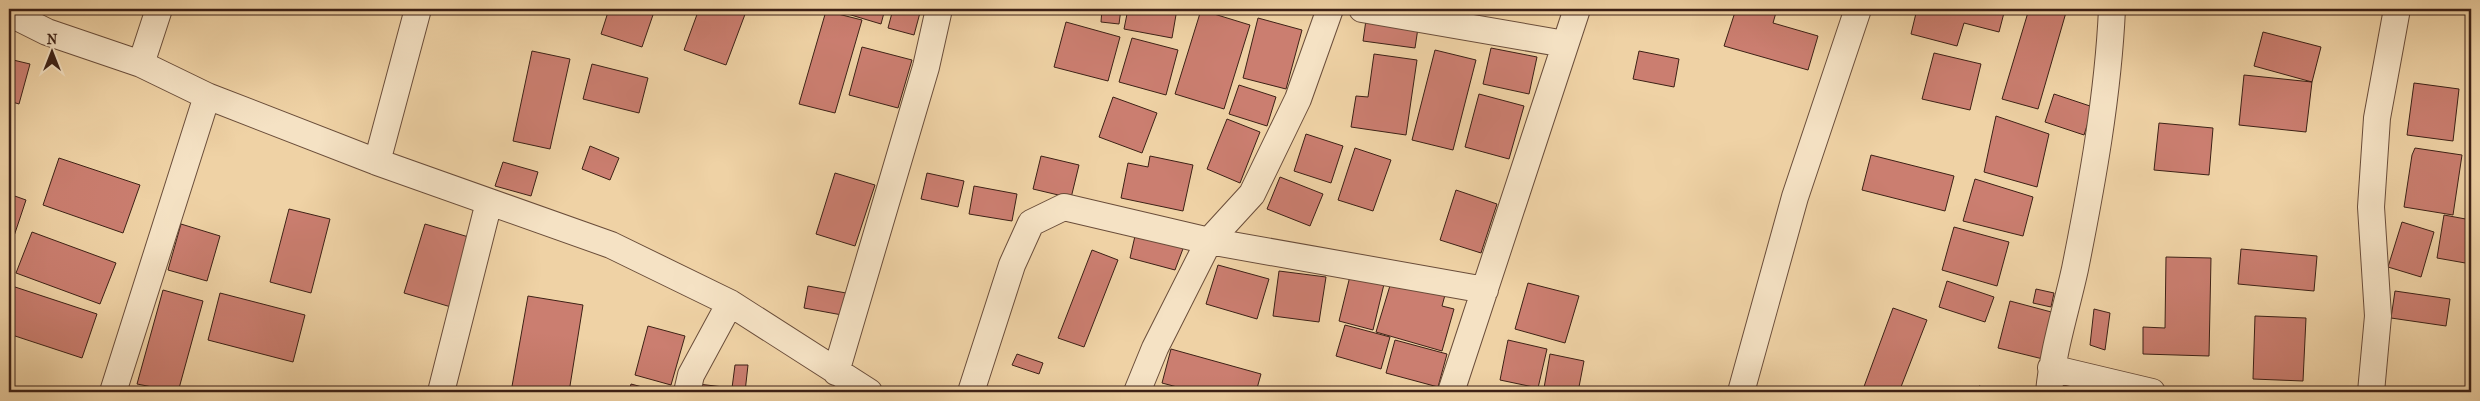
<svg xmlns="http://www.w3.org/2000/svg" width="2480" height="401" font-family="'IM FELL French Canon',serif">
	<style>
		.building { fill: #cb7e70; stroke: #3d2116 }
		.lines { fill: none; stroke-linecap: round; stroke-linejoin: round }
		.minor-casing { stroke: #6a4d3a; stroke-width: 28 }
		.minor { stroke: #f5e2c4; stroke-width: 26 }
	</style>
	<rect width="100%" height="100%" fill="#efd2a5"/>
	<filter id="stains"><feTurbulence type="fractalNoise" baseFrequency=".004" numOctaves="4"/><feColorMatrix values="0 0 0 0 .2 0 0 0 0 .09 0 0 0 0 .02 0 0 0 .5 -.17"/></filter>
	<radialGradient id="worn" r=".72"><stop offset=".6" stop-color="#630" stop-opacity="0"/><stop offset="1" stop-color="#630" stop-opacity=".3"/></radialGradient>
	<path class="building" d="M609,9H655L642,47L601,34Z
		M699,9H747L726,65L684,50Z
		M842,9H885L881,24L841,12Z
		M893,9H921L914,35L888,28Z
		M1102,9H1121L1119,24L1101,22Z
		M1128,9H1177L1172,38L1124,29Z
		M1736,9H1777L1773,23L1818,36L1808,70L1724,46Z
		M1917,9H2005L1999,32L1964,23L1957,46L1911,34Z
		M2029,9H2067L2038,109L2002,99Z
		M1201,10L1250,25L1224,109L1175,94Z
		M826,11L862,20L835,113L799,104Z
		M1258,18L1302,30L1286,89L1243,78Z
		M1366,20L1418,28L1415,48L1363,41Z
		M1066,22L1120,37L1108,81L1054,67Z
		M2263,32L2321,47L2312,82L2254,66Z
		M1132,38L1178,50L1166,95L1119,82Z
		M862,47L912,60L898,108L849,95Z
		M1491,48L1537,57L1529,94L1483,84Z
		M1435,50L1476,60L1453,150L1412,140Z
		M532,51L570,59L550,149L513,141Z
		M1639,51L1679,59L1674,87L1633,79Z
		M1934,53L1981,64L1970,110L1922,99Z
		M1374,54L1417,60L1406,135L1351,127L1356,96L1368,97Z
		M9,59L30,64L19,104L9,101Z
		M592,64L648,78L639,113L583,99Z
		M2244,75L2312,82L2306,132L2239,125Z
		M2414,83L2459,89L2453,141L2407,135Z
		M1239,85L1276,97L1267,126L1229,114Z
		M1479,94L1524,106L1509,159L1465,147Z
		M2054,94L2093,107L2084,135L2045,122Z
		M1113,97L1157,113L1142,153L1099,137Z
		M1996,116L2049,134L2037,187L1984,172Z
		M1227,119L1260,132L1240,183L1207,169Z
		M2159,123L2213,128L2209,175L2154,170Z
		M1306,134L1343,146L1331,183L1294,171Z
		M590,146L619,158L610,180L582,169Z
		M1355,148L1391,160L1373,211L1338,200Z
		M2415,148L2462,155L2453,215L2404,207L2412,155Z
		M1871,155L1954,176L1945,211L1862,190Z
		M1041,156L1079,165L1071,198L1033,189Z
		M1150,156L1193,165L1183,211L1121,198L1128,163L1148,167Z
		M59,158L140,185L123,233L43,205Z
		M503,162L538,172L531,196L495,186Z
		M835,173L875,185L855,246L816,234Z
		M927,173L964,181L958,207L921,199Z
		M1280,177L1323,194L1310,226L1267,209Z
		M1975,179L2033,197L2023,236L1963,221Z
		M974,186L1017,194L1012,221L969,214Z
		M1456,190L1497,204L1481,253L1440,240Z
		M9,194L26,200L14,236L9,234Z
		M289,209L330,219L311,293L270,282Z
		M2444,215L2471,220V264L2437,258Z
		M2402,222L2434,232L2421,277L2388,267Z
		M181,224L220,236L207,281L168,270Z
		M425,224L472,238L451,307L404,293Z
		M1954,227L2009,242L1997,286L1942,270Z
		M32,232L116,263L100,304L16,273Z
		M1135,236L1184,246L1175,270L1130,258Z
		M2241,249L2317,256L2314,291L2238,284Z
		M1092,250L1118,260L1084,347L1058,338Z
		M2166,257L2211,258L2209,356L2143,354V327L2165,328Z
		M1218,265L1269,279L1257,319L1206,304Z
		M1279,271L1326,277L1319,322L1273,316Z
		M1351,272L1385,280L1373,330L1339,321Z
		M1392,279L1445,295L1442,306L1454,309L1442,351L1376,332Z
		M1947,281L1994,297L1985,322L1939,307Z
		M1528,283L1579,296L1565,343L1515,329Z
		M9,285L97,314L82,358L9,334Z
		M808,286L846,293L842,315L804,308Z
		M2036,289L2054,293L2051,307L2033,303Z
		M163,290L203,301L178,392L137,384Z
		M2395,291L2450,299L2446,326L2391,318Z
		M220,293L305,315L293,362L208,340Z
		M528,296L583,305L569,392H511Z
		M2010,301L2055,313L2043,359L1998,348Z
		M1893,308L1927,320L1899,392H1862Z
		M2094,309L2110,313L2105,350L2090,345Z
		M2255,316L2306,318L2303,381L2253,379Z
		M1345,325L1390,337L1381,369L1336,356Z
		M648,326L685,336L671,385L635,375Z
		M1395,340L1447,354L1438,387L1386,373Z
		M1508,340L1547,349L1538,388L1500,380Z
		M1171,349L1261,374L1256,392H1196L1162,383Z
		M1017,354L1043,363L1039,374L1012,365Z
		M1550,354L1584,361L1578,392L1544,388Z
		M735,365H748L745,392H698V384L732,388Z
		M631,384L661,392H629Z
		M1979,386L2001,392H1978Z"/>
	<g class="lines">
		<g class="minor-casing">
			<path id="minor" d="M1362,9L1565,44
				M9,13L47,32L141,64L207,96L377,162L611,245L730,303L869,392
				M141,64L159,9
				M377,162L418,9
				M2051,368L2152,392
				M836,372L926,67L939,9
				M113,392L207,96
				M441,392L489,202
				M687,392L691,375L730,303
				M971,392L1012,265L1031,223L1064,207L1209,241L1485,290
				M1137,392L1155,348L1209,241L1252,194L1298,99L1330,9
				M1451,392L1577,9
				M1741,392L1795,197L1858,9
				M2049,392C2053,350 2066,310 2075,269C2092,184 2108,96 2112,9
				M2371,392L2378,316L2371,207L2377,118L2397,9"/>
		</g>
		<use href="#minor" class="minor"/>
	</g>
	<rect width="2480" height="401" fill="none" stroke="#efd2a5" stroke-width="30"/>
	<rect x="10" y="10" width="2460" height="381" fill="none" stroke="#3d2116" stroke-width="2.5"/>
	<rect x="15" y="15" width="2450" height="371" fill="none" stroke="#3d2116"/>
	<g transform="translate(52 52)" stroke="#f5e2c4" stroke-width="4" paint-order="stroke">
	<path d="M0-4L9 19L0 12L-9 19Z" fill="#3d2116"/>
	<text y="-8" font-size="14" font-weight="bold" text-anchor="middle" fill="#3d2116">N</text>
	</g>
	<rect width="100%" height="100%" filter="url(#stains)"/>
	<rect width="100%" height="100%" fill="url(#worn)"/>
</svg>
